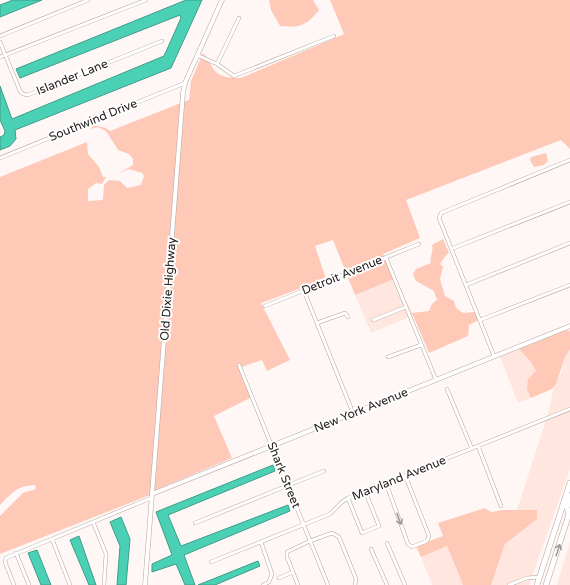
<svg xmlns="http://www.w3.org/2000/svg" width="570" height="585" font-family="'Varela Round',sans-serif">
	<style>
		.built { fill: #ffe6de }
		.green { fill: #ffc9b8 }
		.water { fill: #4ad1b5; stroke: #3f9c88 }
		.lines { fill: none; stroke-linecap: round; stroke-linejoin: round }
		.minor-casing { stroke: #b4a49f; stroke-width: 4 }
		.tertiary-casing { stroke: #b4a49f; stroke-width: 5 }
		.trunk-casing { stroke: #b4a49f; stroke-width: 6 }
		.minor { stroke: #fff; stroke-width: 3 }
		.tertiary { stroke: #fff; stroke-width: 4 }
		.trunk { stroke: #fff; stroke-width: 5 }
		.oneway { stroke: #9d9b9a }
		.labels { text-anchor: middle; stroke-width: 4; stroke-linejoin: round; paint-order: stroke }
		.street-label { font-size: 12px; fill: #26201e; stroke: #fff }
	</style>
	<rect width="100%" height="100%" fill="#fef7f5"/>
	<path class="built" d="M394,279L414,315L371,333L355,295Z
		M570,328V332L566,330L521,352L526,355L536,371L527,389L531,398L518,403L500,356Z
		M570,349V469L529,585H491L505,544L537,519V510H517L547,417L554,387L561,373L565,357Z
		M570,542V585H557Z
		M447,546L463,585H432L421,557Z"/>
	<path class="green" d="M269,0H313L319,10C306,26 300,28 280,26L271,10Z
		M330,0H570V149L561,140L406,200L420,238L383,254L394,279L355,295L333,240L315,246L326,279L261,303L290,360L267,371L262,360L239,368L252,397L214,416L232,458L153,491L165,359H164L184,102L189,100L191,81L203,53C208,58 210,64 214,70C221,78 231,78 241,78L344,34Z
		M181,103L150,495L0,554V516L23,493L36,489L35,485C16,486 12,493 0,505V177L87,142L88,154L99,167L103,177H106L102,184L96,183L88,189V201L103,200L104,185L109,180L120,181L127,188L141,185L144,176L142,173L129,169L119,173L133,165V159L129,154L118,150L106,131L98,127L91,129L93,125L106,128L110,131Z
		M546,153L548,161L544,165L534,167L530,160L531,157Z
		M443,239L449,253L446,255L440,264L443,267L440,279L445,296L454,301L456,308L463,313L474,312L479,316L477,321L469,325L468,336L429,353L412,313L429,311L432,304L437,300L434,291L416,281L413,274L416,269L431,263C429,257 434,251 432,245Z
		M566,330L570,332V349L565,357L556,384L552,389L531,398L527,389L528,379L536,371L530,361L519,349Z
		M485,508L491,512L503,510H537V519L505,544L491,585H463L447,546L421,557L416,546L443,536L438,523Z"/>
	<path class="water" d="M13,0H42L0,17V5Z
		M186,0H202L171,68L15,130L16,139L10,146L0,150V137L4,135L5,131L0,120V86L12,119L164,56L181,18L180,15L20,78L16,69Z
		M273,465L275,471L168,515L181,546L288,505L290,511L184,555L195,585H185L176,564L152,572V564L172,555L156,512Z
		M121,517L130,539L126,585H117L120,546L110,522Z
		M79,536L96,585H89L70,540Z
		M37,550L51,585H41L28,553Z
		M258,561L260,566L215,585H198Z"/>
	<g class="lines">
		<g class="minor-casing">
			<path id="minor" d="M0,36L88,0
				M0,42L20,91L23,94L28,95L162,41
				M197,55L217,64L234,76L334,36
				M0,57L146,0
				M217,64L239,18
				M0,158L185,83
				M451,249L570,202
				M386,258L436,380
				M466,285L570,243
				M304,291L353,413
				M265,306L419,244
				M373,320L406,307
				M480,320L570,285
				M317,323L345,313L348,317
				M494,356L439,218L441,213L570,160
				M388,357L421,345
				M239,365L328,585
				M447,389L472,449
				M478,446L501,506
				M386,483L408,544L412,547L427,541L429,536L405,475
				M348,498L362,533L379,526L365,491
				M93,522L106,554L104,585
				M195,523L324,471
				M52,539L70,585
				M261,542L272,574L269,582L263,585
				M387,543L405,585
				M371,549L387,585
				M16,553L29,585
				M211,562L330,514L342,502L348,498L570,409
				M279,578L293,572
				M14,585L5,562L6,558L151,498
				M298,585L287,557V552L310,541L332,533L339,537L356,579L355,585
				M509,585L527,578L540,577"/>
		</g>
		<g class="tertiary-casing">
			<path id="tertiary" d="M152,494L570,326
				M145,585L183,93L185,83L222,0"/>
		</g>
		<g class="trunk-casing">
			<path id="trunk" d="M569,514L567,508L570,496
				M537,585L570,483
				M546,585L570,511"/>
		</g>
		<use href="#minor" class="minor"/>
		<use href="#tertiary" class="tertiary"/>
		<use href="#trunk" class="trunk"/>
	</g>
	<defs><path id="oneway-shaft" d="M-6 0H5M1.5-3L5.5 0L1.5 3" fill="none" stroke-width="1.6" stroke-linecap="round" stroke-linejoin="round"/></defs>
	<g class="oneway">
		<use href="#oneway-shaft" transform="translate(399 519) rotate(70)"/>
		<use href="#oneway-shaft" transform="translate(558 550) rotate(-72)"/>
	</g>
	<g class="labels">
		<g class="street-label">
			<text transform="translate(72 77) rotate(-22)" y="4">Islander Lane</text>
			<text transform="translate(93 120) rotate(-22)" y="4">Southwind Drive</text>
			<text transform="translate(342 275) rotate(-22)" y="4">Detroit Avenue</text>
			<text transform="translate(168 289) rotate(-86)" y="4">Old Dixie Highway</text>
			<text transform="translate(361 410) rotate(-22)" y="4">New York Avenue</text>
			<text transform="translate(284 475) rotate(68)" y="4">Shark Street</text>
			<text transform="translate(399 478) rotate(-22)" y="4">Maryland Avenue</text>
		</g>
	</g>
</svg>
